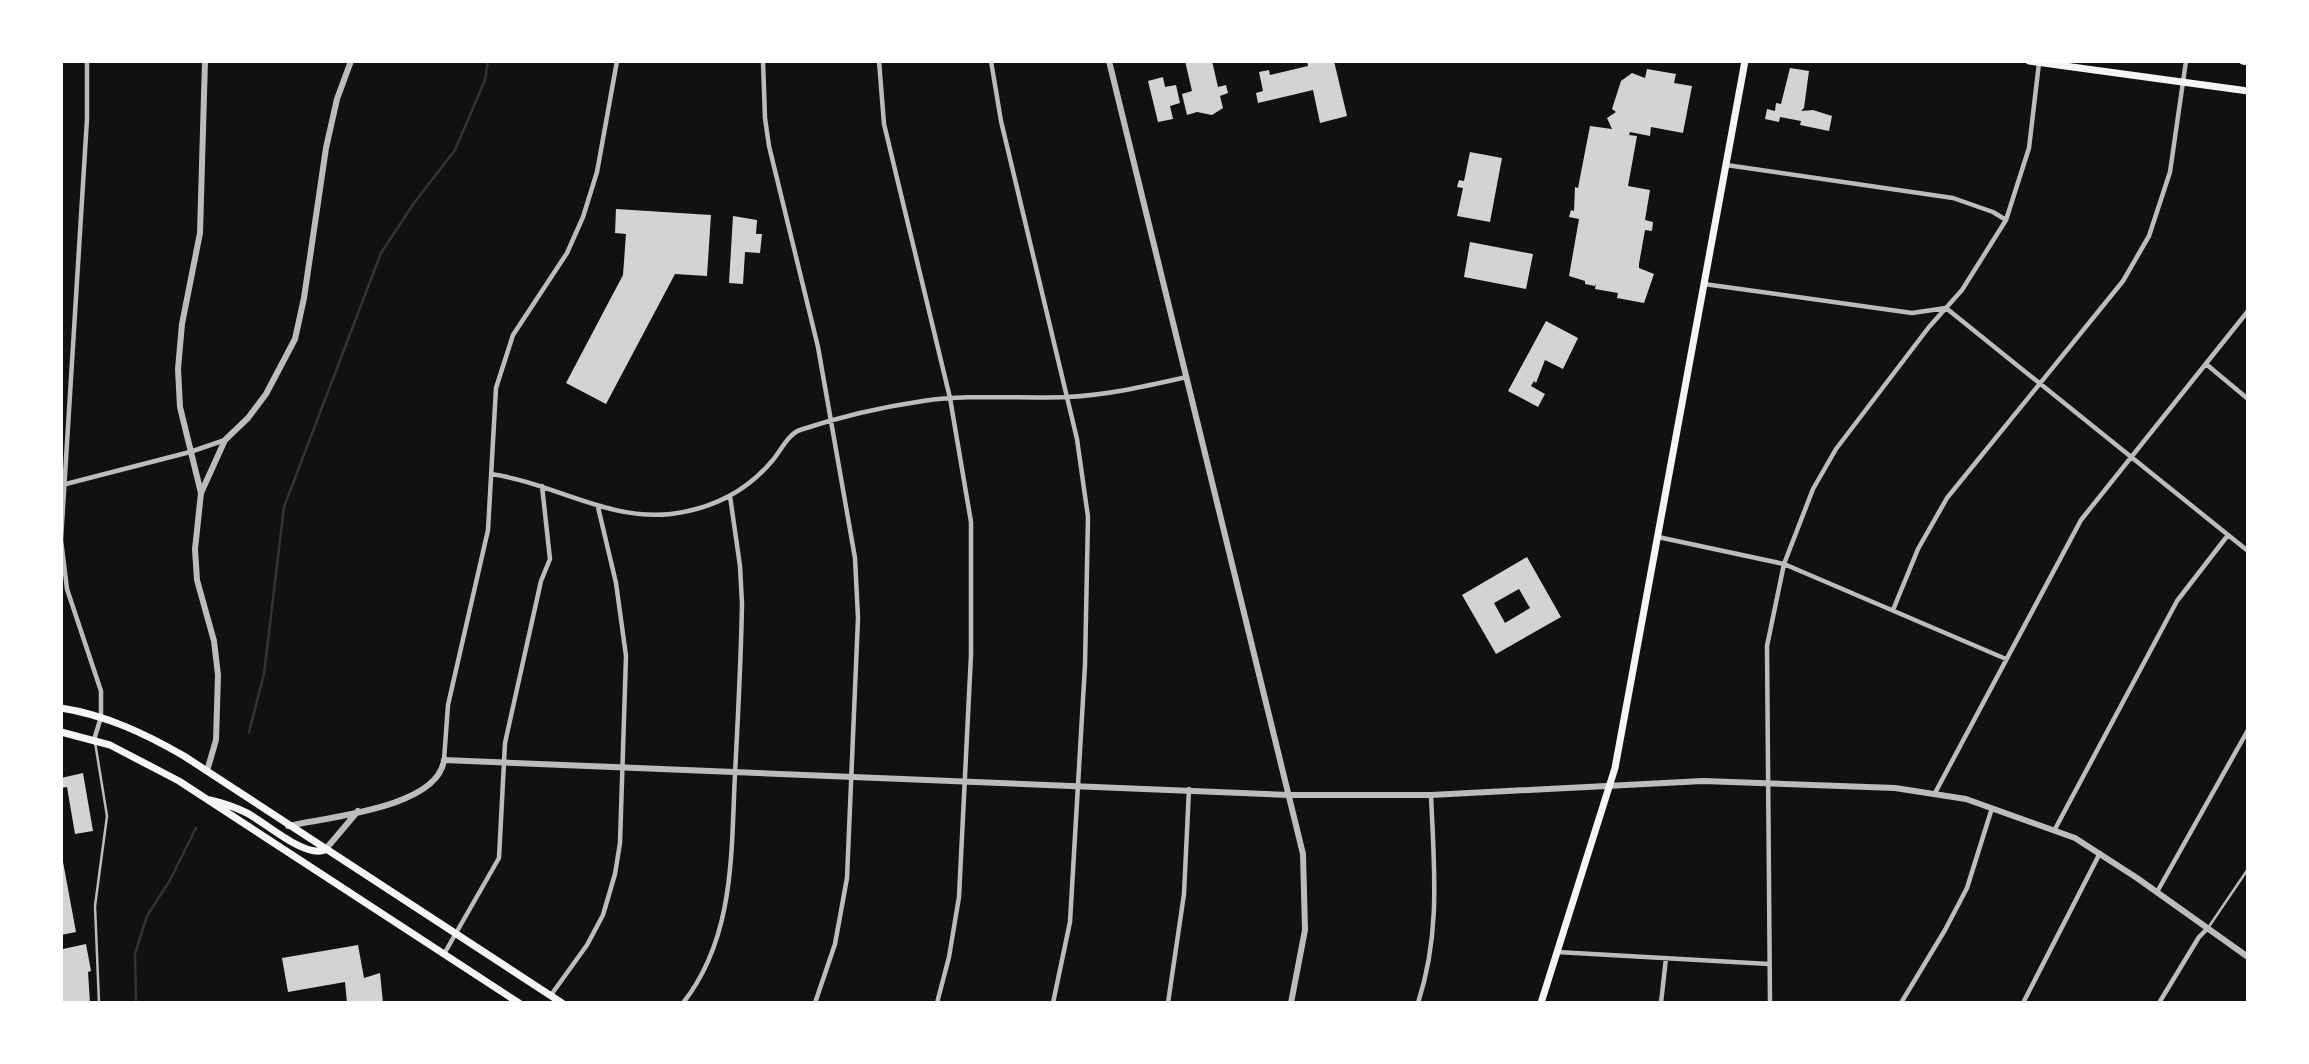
<svg xmlns="http://www.w3.org/2000/svg" width="2309" height="1064" font-family="'Roboto Serif',serif">
	<style>
		.lines { fill: none; stroke-linecap: round; stroke-linejoin: round }
		.stream { stroke: #333; stroke-width: 2.5 }
		.building { fill: #d3d3d3; fill-rule: evenodd }
		.service { stroke: #bcbcbc; stroke-width: 2.5 }
		.minor { stroke: #bcbcbc; stroke-width: 4.5 }
		.tertiary { stroke: #bcbcbc; stroke-width: 6 }
		.secondary { stroke: #f5f5f5; stroke-width: 7 }
		.primary { stroke: #f5f5f5; stroke-width: 7 }
	</style>
	<rect width="100%" height="100%" fill="#111"/>
	<g class="lines">
		<path class="stream" d="M249,732L264,674L284,507L381,253L414,203L455,150L485,80L488,61
			M136,1003L135,954L147,916L170,880L196,828"/>
	</g>
	<path class="building" d="M1185,61H1212L1218,87L1226,85L1228,93L1220,96L1223,108L1212,115L1197,112L1187,115L1182,94L1192,91Z
		M1307,61H1334L1347,116L1320,123L1313,90L1258,103L1256,93L1263,91L1259,72L1269,70L1270,75L1308,66Z
		M1790,68L1809,71L1804,108L1801,111L1813,110L1832,116L1829,131L1800,125L1801,121L1780,117L1779,122L1765,119L1767,109L1775,111L1776,103L1781,104Z
		M1647,69L1676,74L1674,83L1692,86L1683,133L1651,127L1650,136L1630,132L1629,135L1637,136L1628,186L1650,190L1645,220L1653,222L1652,231L1645,230L1639,264V268L1654,274L1644,303L1617,298L1618,293L1595,289L1596,283L1595,286L1585,284V281L1569,276L1579,219L1569,217L1571,210L1574,211L1575,187L1578,188L1590,126L1612,129L1607,118L1616,112L1612,109L1621,81L1632,73L1645,78Z
		M1163,77L1165,87L1176,85L1180,103L1170,106L1173,119L1158,122L1148,81Z
		M1470,152L1502,158L1490,222L1457,216L1463,188L1457,187L1459,180L1464,181Z
		M616,209L711,215L707,276L675,274L606,404L566,383L623,275L626,234L615,233Z
		M733,216L757,220L756,234H762L760,253L745,252L743,284L729,283Z
		M1470,242L1533,254L1526,289L1464,277Z
		M1546,321L1578,338L1563,369L1545,360L1536,383L1534,381L1531,386L1545,394L1538,407L1508,391Z
		M1527,557L1561,617L1496,654L1462,595ZM1519,589L1530,608L1505,623L1494,603Z
		M83,773L93,831L75,834L67,787L61,788V778Z
		M61,851L76,932L61,935Z
		M86,944L91,971L88,972L90,1003H61L63,949Z
		M358,945L364,978L380,973L383,1003H347L345,982L288,992L282,958Z"/>
	<g class="lines">
		<path class="service" d="M95,742L107,816L95,906L99,1003
			M2208,928L2248,869"/>
		<path class="minor" d="M87,61V119L61,540L67,589L101,691V717L94,740
			M763,61L765,118L769,146L818,347L855,558L858,618L847,878L835,944L815,1003
			M879,61L884,124L950,398L971,522V655L959,897L949,957L937,1003
			M991,61L1001,121L1077,439L1088,517L1085,665L1070,922L1053,1003
			M1726,165L1953,198L1993,212L2006,220
			M1704,284L1912,313L1946,308L2248,551
			M2206,364L2248,399
			M491,474C553,483 607,521 671,514C711,509 746,492 772,461C780,452 788,434 800,430C839,417 882,407 923,401C971,394 1019,399 1067,397C1108,395 1147,386 1187,377
			M62,485L190,452L225,440
			M1658,537L1784,564L2006,659
			M1893,610L1918,549L1947,498L2123,281L2149,236L2170,172L2186,61
			M444,760L448,705L488,530L496,388L513,335L567,253L583,217L597,172L617,61
			M1935,793L2081,520L2248,311
			M2055,829L2177,601L2228,535
			M2157,892L2248,730
			M1557,952L1769,964
			M444,954L499,858L505,743L541,581L550,559L542,486
			M551,995L587,945L603,915L615,874L620,843L626,656L616,583L598,507
			M683,1003C735,937 731,853 735,774C738,717 741,661 742,604L740,566L730,496
			M1168,1003L1184,894L1189,789
			M1418,1003C1441,933 1434,866 1431,795
			M1661,1003L1666,958
			M1770,1003L1767,646L1784,564L1813,489L1836,449L1929,327L1962,290L2006,220L2029,148L2039,63
			M1901,1003L1945,930L1967,888L1992,808
			M2023,1003L2100,853
			M2159,1003L2199,937L2207,929"/>
		<path class="tertiary" d="M205,61L200,233L182,324L178,369L180,407L201,493L195,549L197,580L214,641L218,675L216,740L207,771
			M1109,61L1303,854L1305,930L1291,1003
			M201,493L225,440L248,418L266,394L295,339L304,298L326,148L337,99L351,61
			M288,826C327,817 438,808 444,760L1289,795H1431L1703,781L1895,788L1966,799L2075,838L2137,878L2248,957
			M325,850L358,811"/>
		<path class="secondary" d="M1541,1003L1615,768L1745,61"/>
		<path class="primary" d="M2029,61L2248,91
			M2243,61L2248,62
			M61,708C106,715 146,734 184,756L562,1003
			M61,732L110,745L179,781L519,1003
			M210,800C223,803 235,807 247,813C266,823 304,858 325,850"/>
	</g>
	<rect width="2309" height="1064" fill="none" stroke="#ffffff" stroke-width="126"/>
</svg>
